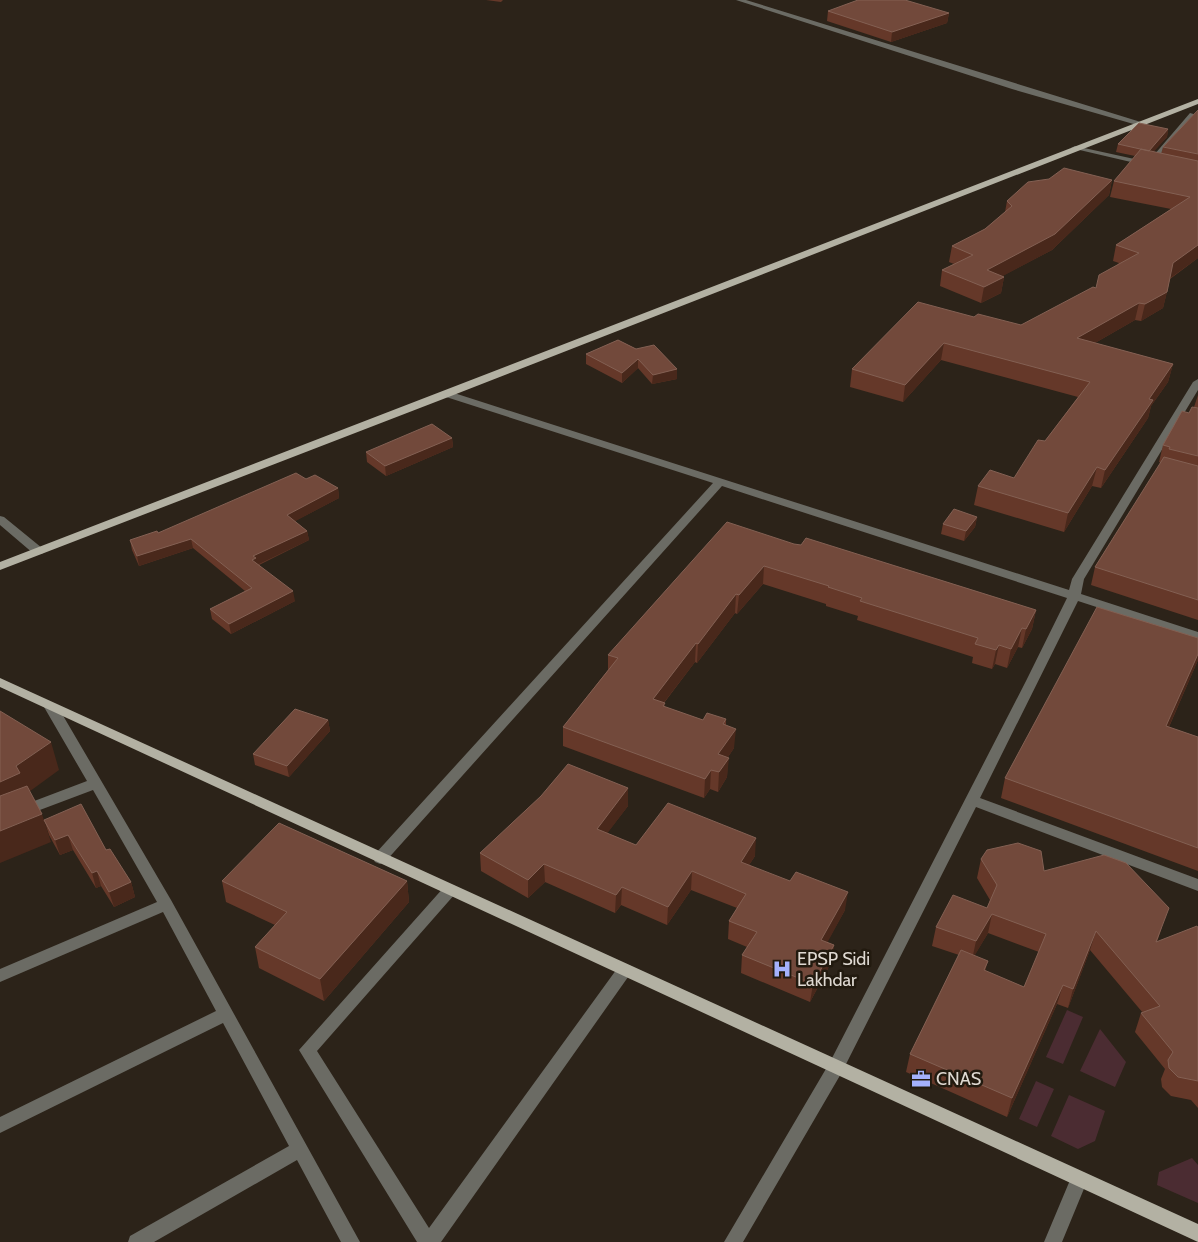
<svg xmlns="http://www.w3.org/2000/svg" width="1198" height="1242" font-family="Cabin,sans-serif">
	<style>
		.green { fill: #4b2c32 }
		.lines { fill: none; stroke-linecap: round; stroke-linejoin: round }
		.minor { fill: #6b6b64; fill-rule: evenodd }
		.major { fill: #b3b1a3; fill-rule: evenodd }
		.wall { fill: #653829; fill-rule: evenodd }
		.shaded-wall { fill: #49281b }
		.building { fill: #72493b; stroke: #836053 }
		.labels { text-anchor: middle; stroke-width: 5; stroke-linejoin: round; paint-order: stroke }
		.near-poi-label { font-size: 18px; fill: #dfd9d2; stroke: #221a0f; text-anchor: start }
	</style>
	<rect width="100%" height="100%" fill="#2c2319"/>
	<path class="green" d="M1067,1010L1083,1017L1063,1064L1046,1057Z
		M1100,1029L1126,1062L1115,1087L1080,1071Z
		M1036,1081L1054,1089L1037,1127L1019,1119Z
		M1069,1095L1105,1111L1095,1141L1078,1149L1051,1136Z
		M1192,1158L1198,1165V1203L1157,1185L1159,1172Z"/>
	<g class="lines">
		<path class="minor" d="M736,0H746L1144,123L1137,125L1012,89Z
			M1190,113L1197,115L1153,166H1148L1071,148L1075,146L1148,162Z
			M1198,379V390L1084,579L1081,594L1198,632V640L1078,601L980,798L1198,879V891L976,807L842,1072L743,1242H724L830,1062L1026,681L1067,598L722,486L385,862L380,864L375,862L373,858L375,854L713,483L443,396L442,394L443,392H451L1069,590L1072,579L1193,382Z
			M0,516L4,517L42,548L44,551L42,554H34L0,525Z
			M51,703L58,707L171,900L360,1242H341L297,1160L154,1242H128L130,1236L289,1146L223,1023L0,1133V1117L216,1011L163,912L0,982V969L157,902L93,790L0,825V814L87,781L44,707Z
			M450,884L455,886L458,890L455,894L317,1051L429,1228L619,966L625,964L631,966L633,970L441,1242H417L299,1050L445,886Z
			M1079,1171L1085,1173L1088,1179L1062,1242H1044L1073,1173Z"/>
		<path class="major" d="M1198,99V104L451,396L0,570V562Z
			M0,678L1198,1224V1242L0,687Z"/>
	</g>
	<path class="wall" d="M486,0H503L501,2Z
		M828,11L949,13L947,23L891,42L827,21Z
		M1198,110V258L1170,279L1163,308L1141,321L1135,320L1095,343L1173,364L1168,382L1151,406L1148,418L1101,488L1092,486L1064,532L974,505L978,486L1014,478L1045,441L1078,397L941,360L903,402L850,387L852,369L974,317L1021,325L1096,288L1119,263L1113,261L1116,245L1171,209L1110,197L1114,181L1135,156L1116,152L1118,144L1168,129L1167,137L1153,152L1161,154L1163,147Z
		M1112,180L1109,195L1052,250L1002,276L1004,277L1001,293L981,303L940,286L942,270L954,264L949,262L952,246L985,229L1005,212L1007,201Z
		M618,340L677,369V379L652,384L638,368L622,383L586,364V354Z
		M1198,395V620L1091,585L1095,567L1161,463L1159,462L1163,445L1194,407Z
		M452,438L453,447L386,476L367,462L366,452Z
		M306,479L338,488L339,498L295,521L307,531L309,540L259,565L295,601L231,634L212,619L210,609L245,591L193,548L139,566L132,550L130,540L158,533Z
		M977,517L975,527L964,541L941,534L943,524Z
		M794,544L1036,610L1032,629L1022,648L1018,647L1007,668L995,664L992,669L972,663L973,657L857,620L858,616L826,606V604L763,584L737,614L735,613L697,663L695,662L664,703L665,707L703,720L726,719V725L734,748L728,757L727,777L718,792L710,789L704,798L563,746V727L608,670V655Z
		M1198,638V660L1169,727L1198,737V871L1001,798L1005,778Z
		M328,720L330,731L289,777L255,765L253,754Z
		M628,788V806L607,833L636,845L755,856L749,865L845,910L827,942L834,945L831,963L810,1002L741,973L742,955L747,947L728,939L729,921L737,908L691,890L667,925L621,905L615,913L545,882L528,898L481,871L480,853Z
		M44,820L106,850L131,882L135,897L114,907L101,886L96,888L73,850L60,855L49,835Z
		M981,859L1044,871L1162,927L1157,942L1198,928V1108L1191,1100L1171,1096L1162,1087L1161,1079L1165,1069L1135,1032L1141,1013H1143L1090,950L1068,1008L1057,1004L1007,1117L906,1072L910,1054L959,955L932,946L936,927L987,908L990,900L977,878ZM988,933L1039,952L1024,987L985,971L988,961L974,956Z
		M222,881H407L409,902L324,1001L259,968L255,947L275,925L226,902Z"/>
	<path class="shaded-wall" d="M949,13L947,23L891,42L892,32Z
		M1168,129L1167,137L1147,159L1149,151Z
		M1112,180L1109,195L1052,250L984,286L987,270Z
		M1198,245V258L1169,279L1173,263Z
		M1004,277L1001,293L981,303L984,287Z
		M1167,292L1163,308L1141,321L1145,304Z
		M1139,303L1135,320L1074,355L1077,338Z
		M944,343L941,360L903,402L905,385Z
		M638,359V368L622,383V373Z
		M1173,364L1168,382L1151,406L1148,418L1101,488L1105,470L1149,399Z
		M677,369V379L652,384L653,375Z
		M452,438L453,447L386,476L385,466Z
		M1097,467L1092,486L1064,532L1068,513Z
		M338,488L339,498L288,525L287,515Z
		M977,517L975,527L964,541L966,531Z
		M307,531L309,540L257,565L252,560L253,556Z
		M191,539L193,548L139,566L137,556Z
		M764,566L763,584L737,614L739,595Z
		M293,591L295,601L231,634L229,624Z
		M736,594L735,613L697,663L698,644Z
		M1036,610L1032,629L1022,648L1026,629Z
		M1022,628L1018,647L1007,668L1011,649Z
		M696,643L695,662L652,718L653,699Z
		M999,645L995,664L992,669L996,650Z
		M1198,654V660L1160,747L1166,726Z
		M328,720L330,731L289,777L287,766Z
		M736,729L734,748L718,772V754Z
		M51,742L59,770L0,813V782L16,766Z
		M729,758L727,777L718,792L719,772Z
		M711,770L710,789L704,798L705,779Z
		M628,788V806L597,847V829Z
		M42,814L51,842L0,863V831Z
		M68,835L73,850L60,855L55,840Z
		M756,838L755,856L739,880L741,862Z
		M544,864L545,882L528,898V880Z
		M97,871L101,886L96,888L92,873Z
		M692,871L691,890L667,925L668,907Z
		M407,881L409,902L324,1001L320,979Z
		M131,882L135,897L114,907L109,892Z
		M622,887L621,905L615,913L616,895Z
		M848,892L845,910L819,958L821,940Z
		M992,914L988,933L972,960L976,941Z
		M1096,931L1090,950L1068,1008L1073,989Z
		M834,945L831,963L810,1002L813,984Z
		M1063,985L1057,1004L1007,1117L1012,1098Z"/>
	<path class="building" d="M858,0H905L949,13L892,32L828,11Z
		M1198,110V154L1163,147Z
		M1139,123L1168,129L1149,151L1118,144Z
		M1141,149L1198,161V245L1173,263L1167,292L1145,304L1139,303L1077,338L1173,364L1149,399L1153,400L1105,470L1097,467L1068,513L978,486L990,470L1014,478L1038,440L1045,441L1090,382L944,343L905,385L852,369L918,302L974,317L978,314L1021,325L1093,287L1096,288L1099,275L1139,253L1116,245L1190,197L1114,181Z
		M1064,168L1112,180L1055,234L987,270L1004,277L984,287L942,270L973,255L952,246L985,229L1012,206L1007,201L1028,182L1049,179Z
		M618,340L636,349L654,345L677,369L653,375L638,359L622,373L586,354Z
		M1192,407L1198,408V456L1169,449L1170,447L1163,445L1182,411L1189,413Z
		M432,424L452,438L385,466L366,452Z
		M1164,457L1198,466V600L1095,567Z
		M296,473L306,479L315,475L338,488L287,515L307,531L253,556L256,558L252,560L293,591L229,624L210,609L252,588L191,539L137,556L130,540L157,531L158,533Z
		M954,509L977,517L966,531L943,524Z
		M727,522L794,544L801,545L806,538L1036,610L1026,629L1022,628L1011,649L999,645L996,650L975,644L978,638L860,601L862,598L828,587L829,586L764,566L739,595L736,594L698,644L696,643L653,699L665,703L663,706L703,720L707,713L726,719L723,724L736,729L718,754L729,758L719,772L711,770L705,779L563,727L618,658L608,655Z
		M1097,607L1198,638V654L1166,726L1198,737V848L1005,778Z
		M295,709L328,720L287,766L253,754Z
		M0,711L51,742L16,766L20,773L0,782Z
		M568,764L628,788L597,829L636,845L668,803L756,838L741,862L790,881L796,872L848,892L821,940L834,945L813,984L742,955L757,932L729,921L746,894L692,871L668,907L622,887L616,895L544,864L528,880L480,853L541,796Z
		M27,786L42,814L0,831V796Z
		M81,804L106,850L110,849L131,882L109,892L97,871L92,873L68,835L55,840L44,820Z
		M279,823L407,881L320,979L255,947L287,912L222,881Z
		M1018,843L1041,851L1044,871L1104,855L1126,863L1169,908L1156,942L1197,926L1198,928V1081L1178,1077L1169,1068L1168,1060L1173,1052L1141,1013L1160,1006L1096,931L1073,989L1063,985L1012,1098L910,1054L961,950L988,961L984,970L1024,987L1046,934L992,914L976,941L936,927L953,895L987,908L997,885L981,859L987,850Z"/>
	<defs>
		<g id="hospital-bare" transform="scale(1.5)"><path d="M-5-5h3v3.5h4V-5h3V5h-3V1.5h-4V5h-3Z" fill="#a4b1fc" stroke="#221a0f" stroke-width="2.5" paint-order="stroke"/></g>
		<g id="office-bare" transform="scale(1.5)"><path d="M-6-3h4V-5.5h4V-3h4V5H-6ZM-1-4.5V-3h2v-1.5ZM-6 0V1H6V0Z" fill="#a4b1fc" stroke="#221a0f" stroke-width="2.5" paint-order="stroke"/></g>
	</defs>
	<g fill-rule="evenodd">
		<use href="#hospital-bare" x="782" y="969"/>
		<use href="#office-bare" x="921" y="1079"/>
	</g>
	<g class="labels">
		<g class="near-poi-label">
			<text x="797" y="965">EPSP Sidi<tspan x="797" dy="21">Lakhdar</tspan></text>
			<text x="936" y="1085">CNAS</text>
		</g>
	</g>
</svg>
